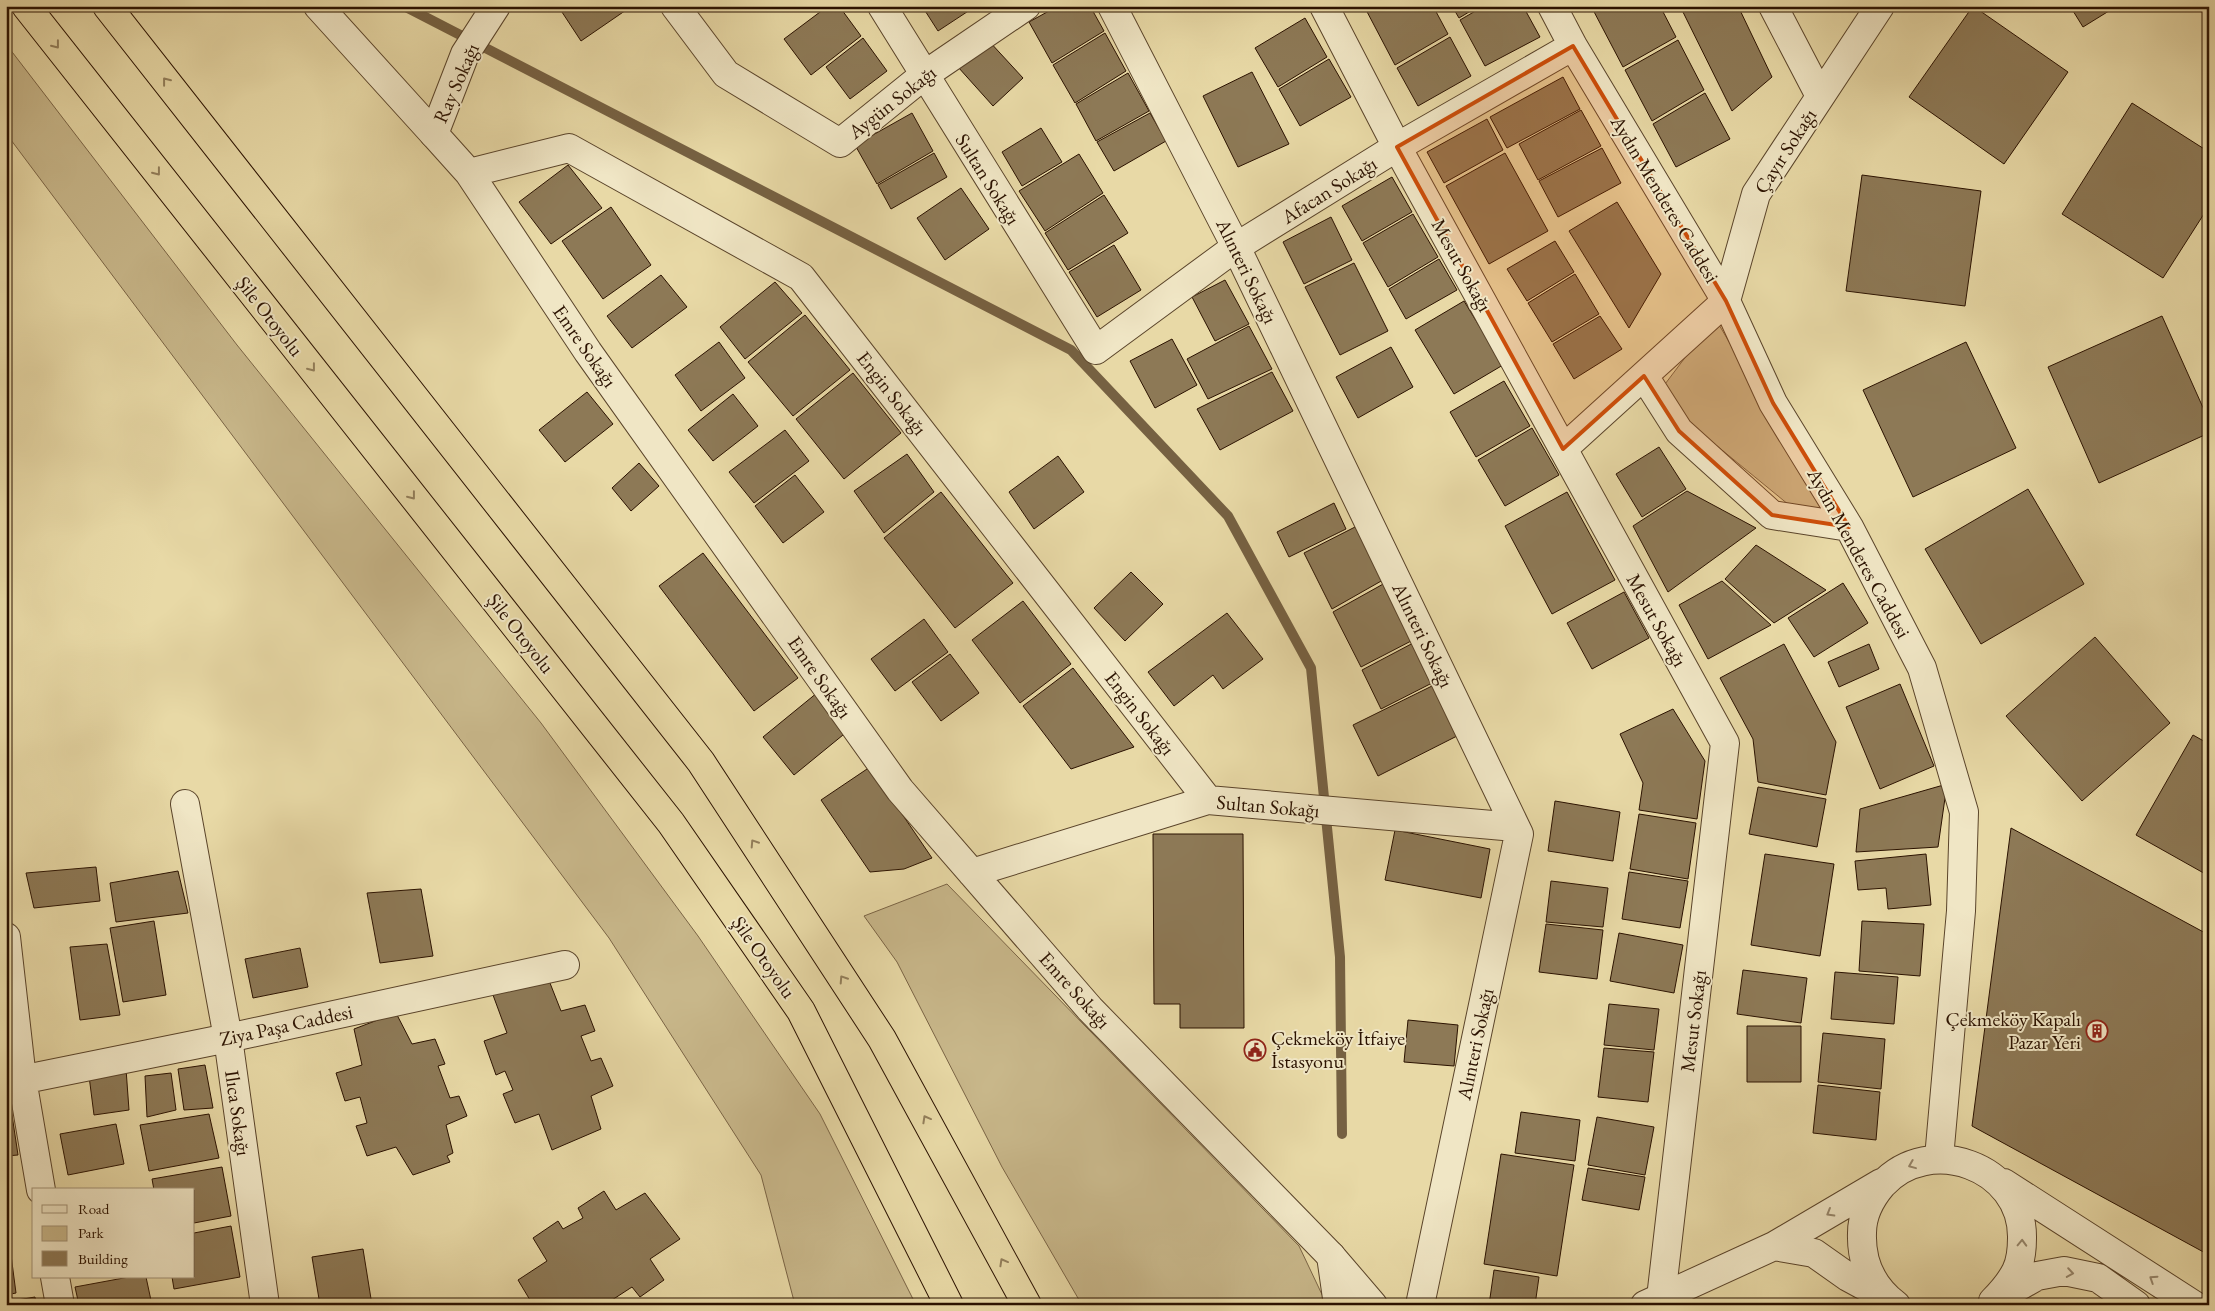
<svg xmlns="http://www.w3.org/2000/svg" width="2215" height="1311" font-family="'EB Garamond',serif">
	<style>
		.green { fill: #c8b78a; stroke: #7a6445 }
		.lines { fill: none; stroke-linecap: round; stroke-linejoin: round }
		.stream { stroke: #766142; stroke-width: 10 }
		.building { fill: #8d7956; stroke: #2b1200 }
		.minor-casing { stroke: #5a442a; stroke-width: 30 }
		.tertiary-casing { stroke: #5a442a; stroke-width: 30 }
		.trunk-casing { stroke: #2b1200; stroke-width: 30 }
		.minor { stroke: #f0e6c5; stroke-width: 28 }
		.tertiary { stroke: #f0e6c5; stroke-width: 28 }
		.trunk { stroke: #e8d9a6; stroke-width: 28 }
		.oneway { stroke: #937f5b }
		.oneway2 { stroke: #97876c }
		.marked { fill: #cc4e0a; fill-opacity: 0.2; stroke: #cc4e0a; stroke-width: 4; stroke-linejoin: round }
		.labels { text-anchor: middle; stroke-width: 4; stroke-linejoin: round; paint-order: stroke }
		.street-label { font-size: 20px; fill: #2b1200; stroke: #f0e6c5 }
		.poi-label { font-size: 20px; fill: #2b1200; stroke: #f0e6c5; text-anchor: end }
	</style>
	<rect width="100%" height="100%" fill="#e8d9a6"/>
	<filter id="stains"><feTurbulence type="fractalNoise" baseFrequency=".004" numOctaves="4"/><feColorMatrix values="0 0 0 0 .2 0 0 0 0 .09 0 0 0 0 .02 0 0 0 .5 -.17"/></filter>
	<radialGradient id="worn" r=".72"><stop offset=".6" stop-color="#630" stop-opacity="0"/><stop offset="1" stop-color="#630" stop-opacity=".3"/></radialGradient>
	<path class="green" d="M6,44L237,345L541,723L698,936L820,1114L916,1305H795L761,1175L609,938L11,140H6Z
		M1715,318L1827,508L1811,523L1656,396Z
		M947,884L1299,1246L1327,1305H1082L1002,1167L897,962L864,916Z"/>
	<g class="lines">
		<path class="stream" d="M404,6L1071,350L1228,516L1311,668L1340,957L1342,1134"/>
	</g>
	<path class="building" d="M558,6H632L581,41Z
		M828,6H839L861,36L811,75L784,39Z
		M922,6H976L938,31Z
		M1058,6H1090L1104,31L1052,63L1029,22Z
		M1364,6H1433L1448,34L1395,65Z
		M1452,6H1479L1459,18Z
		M1484,6H1523L1540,37L1485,66L1460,20Z
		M1591,6H1660L1676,37L1623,67Z
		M1680,6H1738L1772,77L1732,111Z
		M1973,6L2068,72L2004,164L1909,97Z
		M2070,6H2117L2083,27Z
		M1305,18L1327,57L1278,87L1255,48Z
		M1105,33L1126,71L1075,103L1053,65Z
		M1450,37L1471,76L1418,106L1397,68Z
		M863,38L887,71L850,99L826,67Z
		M988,40L1023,78L993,106L958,67Z
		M1678,40L1704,90L1652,121L1625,70Z
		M1329,59L1351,97L1300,126L1279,89Z
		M1252,72L1289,144L1238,167L1203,96Z
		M1128,73L1149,111L1096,141L1076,104Z
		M1563,77L1580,109L1507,148L1490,117Z
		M1705,93L1730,139L1676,167L1653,124Z
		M2132,103L2209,152V206L2163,278L2062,214Z
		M1581,110L1601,146L1538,180L1519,144Z
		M912,113L933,151L877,184L855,145Z
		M1150,113L1166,141L1114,171L1097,142Z
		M1487,119L1503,150L1444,183L1427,152Z
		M1041,128L1062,162L1022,186L1002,152Z
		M1602,148L1621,183L1558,217L1539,181Z
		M934,153L947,177L891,209L878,185Z
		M1505,153L1548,231L1489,264L1446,186Z
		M1079,154L1103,193L1045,231L1019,191Z
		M568,165L602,208L551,244L519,202Z
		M1862,175L1981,191L1965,306L1846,291Z
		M1392,177L1412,212L1362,241L1342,206Z
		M961,188L989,229L945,260L917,218Z
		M1104,195L1128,233L1068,270L1045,233Z
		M1617,202L1661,274L1629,328L1569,231Z
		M611,207L651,265L603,299L562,241Z
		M1413,214L1438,257L1388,287L1363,243Z
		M1331,217L1352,260L1304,284L1283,242Z
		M1555,241L1574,272L1527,301L1507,269Z
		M1114,245L1141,290L1097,317L1069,272Z
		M1439,259L1457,290L1406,319L1389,289Z
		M1354,263L1388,331L1340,355L1305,287Z
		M1575,274L1599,314L1552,342L1528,303Z
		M661,275L687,307L632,348L607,316Z
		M1225,280L1249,324L1215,341L1192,297Z
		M775,282L802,313L745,359L720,327Z
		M1464,301L1503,365L1454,394L1415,330Z
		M805,315L850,370L793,416L748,362Z
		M1600,316L1622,349L1574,379L1553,344Z
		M2162,316L2209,421V433L2099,483L2048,367Z
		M1249,326L1272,369L1208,399L1187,359Z
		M1172,339L1197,385L1155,408L1130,361Z
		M719,342L745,378L701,411L675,375Z
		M1966,342L2016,448L1913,497L1863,390Z
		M1391,347L1413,387L1358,418L1336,377Z
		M1272,372L1293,411L1220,450L1197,409Z
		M853,373L901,433L844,479L796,419Z
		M1504,381L1530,426L1476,457L1450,412Z
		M587,392L613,424L565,462L539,430Z
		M733,394L758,426L713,461L688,430Z
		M1532,428L1559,475L1505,506L1478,460Z
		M785,430L809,461L754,503L729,472Z
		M1659,447L1686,489L1642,517L1616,474Z
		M907,454L934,492L884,533L854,491Z
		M1058,456L1084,492L1034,529L1009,492Z
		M639,463L659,486L631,511L612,488Z
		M795,475L824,512L783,543L755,506Z
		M2028,489L2084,584L1981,644L1925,549Z
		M1687,491L1756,528L1668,592L1633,526Z
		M941,492L1013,583L955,628L884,538Z
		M1567,492L1615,580L1552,614L1505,526Z
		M1334,503L1346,529L1289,557L1277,532Z
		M1357,526L1383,580L1332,609L1304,553Z
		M1756,545L1826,590L1774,623L1725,579Z
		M703,553L798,678L754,711L659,586Z
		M1131,572L1163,604L1125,641L1094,608Z
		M1722,581L1771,625L1708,659L1679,605Z
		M1385,583L1413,640L1361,667L1333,612Z
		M1843,583L1868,623L1814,657L1788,618Z
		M1624,592L1649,638L1592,669L1567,623Z
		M1023,601L1071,664L1020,703L972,640Z
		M1227,613L1263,659L1223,689L1213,675L1174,706L1148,672Z
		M924,619L948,652L895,691L871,659Z
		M2095,637L2170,723L2082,801L2006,716Z
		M1415,642L1434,682L1381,709L1362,670Z
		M1784,644L1836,742L1826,795L1758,782L1753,739L1720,678Z
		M1869,644L1879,669L1839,687L1828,662Z
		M950,654L979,693L941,721L912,682Z
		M1073,668L1134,747L1071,769L1023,706Z
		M1900,684L1934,766L1880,789L1846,707Z
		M1434,685L1459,735L1378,776L1353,725Z
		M823,688L854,726L794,775L763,737Z
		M1673,709L1705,761L1697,819L1639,810L1643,783L1620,734Z
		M2193,735L2209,744V876L2136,835Z
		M870,767L932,858L904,869L870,872L821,800Z
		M1947,784L1938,847L1856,852L1860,809Z
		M1758,787L1826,799L1817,847L1749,834Z
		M1555,801L1620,812L1613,861L1548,851Z
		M1639,814L1696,823L1688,879L1630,869Z
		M2011,828L2209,935V1255L1972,1126Z
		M1395,830L1490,849L1481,898L1385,880Z
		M1153,834H1243L1244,1028H1180V1004H1154Z
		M1765,854L1834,864L1820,956L1751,945Z
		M1926,854L1931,905L1888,909L1886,888L1858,890L1855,861Z
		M96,867L100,901L34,908L26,873Z
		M178,871L188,913L116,922L110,883Z
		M1629,872L1688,881L1680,928L1622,919Z
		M1551,881L1608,888L1603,927L1546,922Z
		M421,889L433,956L380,963L367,893Z
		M154,921L166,995L123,1002L110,928Z
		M1862,921L1924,924L1920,976L1859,971Z
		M1546,924L1603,930L1597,979L1539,972Z
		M1619,933L1683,945L1674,993L1610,981Z
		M107,944L120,1015L80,1020L70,947Z
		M300,948L308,987L253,998L245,959Z
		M1743,970L1807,978L1801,1023L1737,1014Z
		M1835,972L1898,977L1894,1024L1831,1019Z
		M548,978L561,1011L585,1005L595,1031L581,1036L591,1061L601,1058L613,1086L591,1096L601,1129L552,1150L539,1114L515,1123L503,1094L513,1090L505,1071L496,1075L484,1041L507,1033L493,995Z
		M1609,1004L1659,1009L1654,1050L1604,1045Z
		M396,1013L412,1044L435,1039L445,1064L438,1066L450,1098L459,1096L467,1116L446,1125L453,1153L447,1156L450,1162L413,1175L396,1147L367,1156L356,1126L367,1123L360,1097L345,1101L336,1073L362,1065L354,1029Z
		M1408,1020L1458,1025L1454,1066L1404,1062Z
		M1747,1026H1801V1082H1747Z
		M1823,1033L1885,1039L1881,1089L1818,1082Z
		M1604,1048L1654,1052L1648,1102L1598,1097Z
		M205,1065L213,1108L184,1110L178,1069Z
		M126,1069L129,1110L94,1115L89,1076Z
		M171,1073L176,1110L147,1117L145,1076Z
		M1818,1085L1880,1092L1876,1140L1813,1133Z
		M6,1095H9L18,1155L6,1156Z
		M1521,1112L1580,1120L1575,1161L1515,1153Z
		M209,1114L219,1158L149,1171L140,1125Z
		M1597,1117L1654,1127L1645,1175L1588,1165Z
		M116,1124L124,1164L68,1175L60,1134Z
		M1501,1154L1574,1165L1557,1276L1484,1264Z
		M222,1167L231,1216L194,1223V1190H154L152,1179Z
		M1588,1168L1645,1177L1639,1210L1582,1200Z
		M604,1191L616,1210L645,1193L680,1239L650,1259L664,1280L640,1297L632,1287L612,1300L615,1305H533L518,1280L547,1261L533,1238L558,1221L563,1229L583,1218L578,1208Z
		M6,1217L16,1293L6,1295Z
		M231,1226L240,1277L174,1289L172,1277H194V1233Z
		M363,1249L372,1305H320L312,1257Z
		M1494,1270L1539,1277L1535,1305H1489Z
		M129,1277H146L152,1305H79L75,1287Z
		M35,1297L36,1305H6V1302Z"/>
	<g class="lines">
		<g class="minor-casing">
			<path id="minor" d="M496,6L465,54L434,134L469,173L588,352L900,790L1090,1009L1331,1256L1373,1305
				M675,6L726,74L840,143L923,76L1026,6
				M882,6L1096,350L1236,247L1397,147L1573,46
				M1112,6L1236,247L1519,834L1420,1305
				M1324,6L1397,147L1725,743L1661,1298
				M1552,6L1573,46L1726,301L1773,403L1849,527L1922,668L1964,812L1961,911L1939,1158
				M1773,6L1820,96
				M469,173L569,148L801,277L1208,800
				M1644,376L1679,431L1772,515L1849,527
				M1563,449L1726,301L1756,194L1880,6
				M185,804L228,1038L265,1305
				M972,873L1208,800L1515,827
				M6,937L22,1079L41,1190
				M6,1083L228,1038L565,965
				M55,1277L60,1305"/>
		</g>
		<g class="tertiary-casing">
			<path id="tertiary" d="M318,6L434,134
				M2004,1183L2194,1305
				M1774,1246L1814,1253L1848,1277L1885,1297
				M1331,1256L1338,1305
				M2002,1296L2037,1276L2064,1271L2098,1278L2136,1305
				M1645,1305L1774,1246L1881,1183
				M1896,1305C1872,1287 1861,1262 1862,1233C1862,1215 1871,1198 1882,1185C1929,1133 2023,1166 2022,1238C2022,1249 2021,1261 2016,1271C2010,1283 2002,1292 1993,1301"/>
		</g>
		<g class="trunk-casing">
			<path id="trunk" d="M26,6L671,823L801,1011L949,1305
				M107,6L701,762L882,1039L1027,1305"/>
		</g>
		<use href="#minor" class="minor"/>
		<use href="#tertiary" class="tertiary"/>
		<use href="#trunk" class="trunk"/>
	</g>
	<defs><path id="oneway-chevron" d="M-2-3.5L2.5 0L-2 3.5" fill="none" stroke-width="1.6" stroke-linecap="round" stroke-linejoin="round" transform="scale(1.25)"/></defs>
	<g class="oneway">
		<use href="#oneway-chevron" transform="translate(56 45) rotate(52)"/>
		<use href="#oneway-chevron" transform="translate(166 81) rotate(-128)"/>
		<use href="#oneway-chevron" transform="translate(157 172) rotate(52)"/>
		<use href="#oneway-chevron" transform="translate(312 368) rotate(52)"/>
		<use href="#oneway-chevron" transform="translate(412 496) rotate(52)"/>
		<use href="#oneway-chevron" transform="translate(754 843) rotate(-123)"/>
		<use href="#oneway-chevron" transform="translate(843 979) rotate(-123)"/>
		<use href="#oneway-chevron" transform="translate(926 1119) rotate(-119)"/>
		<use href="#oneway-chevron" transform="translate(1003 1262) rotate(-119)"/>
	</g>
	<g class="oneway2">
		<use href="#oneway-chevron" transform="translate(1912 1165) rotate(158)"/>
		<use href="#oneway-chevron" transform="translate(1830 1213) rotate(150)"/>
		<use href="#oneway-chevron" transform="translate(2022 1243) rotate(-88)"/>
		<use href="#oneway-chevron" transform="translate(2070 1273) rotate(9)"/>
		<use href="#oneway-chevron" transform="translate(2153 1279) rotate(-147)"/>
	</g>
	<path class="marked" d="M1573,46L1726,301L1773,403L1849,527L1772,515L1679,431L1644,376L1563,449L1397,147Z"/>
	<defs>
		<g id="building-ring" transform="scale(1.125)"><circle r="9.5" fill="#f0e6c5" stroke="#8f2418" stroke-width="1.5"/><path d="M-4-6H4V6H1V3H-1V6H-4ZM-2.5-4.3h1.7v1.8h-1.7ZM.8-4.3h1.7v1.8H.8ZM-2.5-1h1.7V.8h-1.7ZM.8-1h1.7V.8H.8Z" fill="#8f2418"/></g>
		<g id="civic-ring" transform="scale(1.125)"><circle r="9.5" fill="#f0e6c5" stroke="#8f2418" stroke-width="1.5"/><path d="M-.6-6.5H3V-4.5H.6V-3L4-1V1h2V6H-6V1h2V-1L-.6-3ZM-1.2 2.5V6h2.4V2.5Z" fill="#8f2418"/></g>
	</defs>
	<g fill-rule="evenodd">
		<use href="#building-ring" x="2097" y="1031"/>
		<use href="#civic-ring" x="1255" y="1050"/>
	</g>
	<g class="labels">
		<g class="street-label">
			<text transform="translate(456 83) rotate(-66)" y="7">Ray Sokağı</text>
			<text transform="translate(892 102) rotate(-38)" y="7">Aygün Sokağı</text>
			<text transform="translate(1785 151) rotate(-57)" y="7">Çayır Sokağı</text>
			<text transform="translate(988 179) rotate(58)" y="7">Sultan Sokağı</text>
			<text transform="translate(1329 190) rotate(-32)" y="7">Afacan Sokağı</text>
			<text transform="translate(1665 199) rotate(59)" y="7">Aydın Menderes Caddesi</text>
			<text transform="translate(1462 265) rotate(61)" y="7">Mesut Sokağı</text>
			<text transform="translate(1247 271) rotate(64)" y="7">Alınteri Sokağı</text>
			<text transform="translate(270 316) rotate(52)" y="7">Şile Otoyolu</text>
			<text transform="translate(585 346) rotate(55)" y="7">Emre Sokağı</text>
			<text transform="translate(892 393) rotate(52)" y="7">Engin Sokağı</text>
			<text transform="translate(1859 553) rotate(61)" y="7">Aydın Menderes Caddesi</text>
			<text transform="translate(1657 620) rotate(61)" y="7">Mesut Sokağı</text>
			<text transform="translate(521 633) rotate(52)" y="7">Şile Otoyolu</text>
			<text transform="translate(1423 635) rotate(64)" y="7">Alınteri Sokağı</text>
			<text transform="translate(820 677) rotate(55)" y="7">Emre Sokağı</text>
			<text transform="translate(1140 713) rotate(52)" y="7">Engin Sokağı</text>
			<text transform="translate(1268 806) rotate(5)" y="7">Sultan Sokağı</text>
			<text transform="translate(764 957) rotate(55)" y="7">Şile Otoyolu</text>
			<text transform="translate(1075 990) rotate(48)" y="7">Emre Sokağı</text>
			<text transform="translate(1693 1021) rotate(-83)" y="7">Mesut Sokağı</text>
			<text transform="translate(286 1025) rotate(-12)" y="7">Ziya Paşa Caddesi</text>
			<text transform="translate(1475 1044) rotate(-78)" y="7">Alınteri Sokağı</text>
			<text transform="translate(238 1113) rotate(82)" y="7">Ilıca Sokağı</text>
		</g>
		<g class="poi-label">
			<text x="2081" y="1026">Çekmeköy Kapalı<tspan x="2081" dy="23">Pazar Yeri</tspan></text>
			<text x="1271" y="1045" text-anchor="start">Çekmeköy İtfaiye<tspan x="1271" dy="23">İstasyonu</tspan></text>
		</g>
	</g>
	<rect width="2215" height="1311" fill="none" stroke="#e8d9a6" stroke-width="25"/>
	<rect x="8" y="8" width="2200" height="1296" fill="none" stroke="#2b1200" stroke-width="2.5"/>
	<rect x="12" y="12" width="2190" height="1286" fill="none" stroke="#2b1200"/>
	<rect x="32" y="1188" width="162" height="90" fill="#f0e6c5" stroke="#a19176"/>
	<rect x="42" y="1205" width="25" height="8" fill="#f0e6c5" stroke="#a19176"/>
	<text x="78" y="1214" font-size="15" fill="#2b1200">Road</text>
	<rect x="42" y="1226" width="25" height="15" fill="#c8b78a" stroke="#a19176"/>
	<text x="78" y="1238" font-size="15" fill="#2b1200">Park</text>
	<rect x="42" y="1251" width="25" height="15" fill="#8d7956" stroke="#a19176"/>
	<text x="78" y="1264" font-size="15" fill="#2b1200">Building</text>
	<rect width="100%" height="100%" filter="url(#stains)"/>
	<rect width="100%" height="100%" fill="url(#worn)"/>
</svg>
